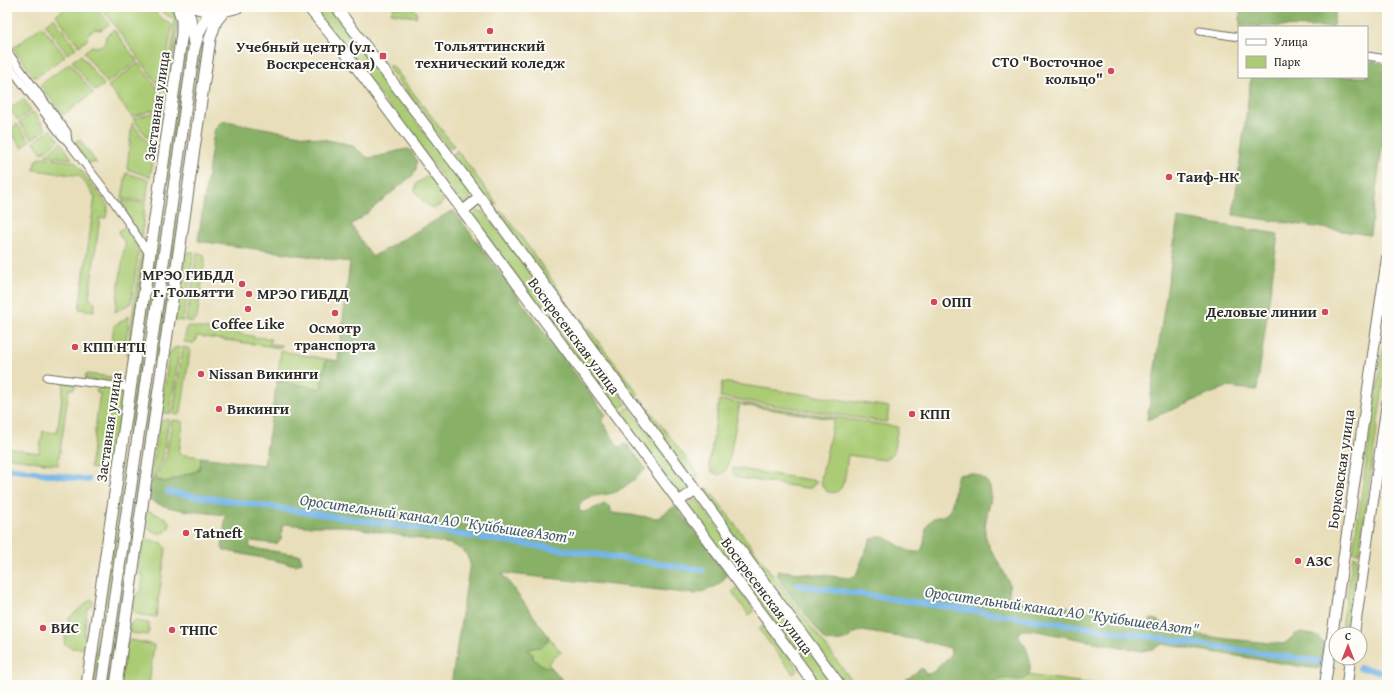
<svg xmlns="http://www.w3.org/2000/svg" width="1394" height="692" font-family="'Gentium Book Plus',serif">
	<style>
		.green { fill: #abcc74; stroke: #6b7c50 }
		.forest { fill: #88b066; stroke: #5a6e48 }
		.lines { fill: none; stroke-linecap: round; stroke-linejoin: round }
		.canal { stroke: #73b5e8; stroke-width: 6 }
		.minor-casing { stroke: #6d6a5d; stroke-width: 9 }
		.secondary-casing { stroke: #6d6a5d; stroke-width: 12 }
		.primary-casing { stroke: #6d6a5d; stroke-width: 13 }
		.minor { stroke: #fff; stroke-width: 7 }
		.secondary { stroke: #fff; stroke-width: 10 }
		.primary { stroke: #fff; stroke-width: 11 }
		.poi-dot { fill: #d1495b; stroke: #fdfcf7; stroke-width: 1.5 }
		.labels { text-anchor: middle; stroke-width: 4; stroke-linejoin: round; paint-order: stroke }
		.poi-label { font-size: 15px; font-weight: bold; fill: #2b2b2b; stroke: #fdfcf7; text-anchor: start }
		.street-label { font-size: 15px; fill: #2b2b2b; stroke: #fdfcf7 }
		.water-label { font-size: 16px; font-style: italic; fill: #445b6d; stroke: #fdfcf7 }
	</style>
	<rect width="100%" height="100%" fill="#fdfcf7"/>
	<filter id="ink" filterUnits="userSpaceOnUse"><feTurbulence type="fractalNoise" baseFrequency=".025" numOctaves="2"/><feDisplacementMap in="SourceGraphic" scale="8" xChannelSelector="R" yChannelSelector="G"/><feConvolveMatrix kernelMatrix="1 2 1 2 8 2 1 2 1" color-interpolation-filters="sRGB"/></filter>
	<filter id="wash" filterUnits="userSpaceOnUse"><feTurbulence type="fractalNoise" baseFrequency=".012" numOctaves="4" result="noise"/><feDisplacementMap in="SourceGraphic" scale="16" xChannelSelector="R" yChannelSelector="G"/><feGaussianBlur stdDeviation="0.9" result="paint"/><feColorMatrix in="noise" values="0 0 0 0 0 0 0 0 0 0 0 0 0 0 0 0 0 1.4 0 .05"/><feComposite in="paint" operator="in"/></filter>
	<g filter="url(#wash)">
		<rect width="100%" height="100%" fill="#e8deb9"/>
		<path class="green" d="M67,7H97L109,24L101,30L95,29L88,34L87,40L79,46L56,15Z
			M101,7H149L161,18L172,25L162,90Z
			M156,7H172L176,15L178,29L167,93H166L165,90L174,34V20Z
			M313,7H331L356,41L346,48Z
			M394,7H412L417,12L416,17L391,13Z
			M54,18L76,48L67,54L45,24Z
			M42,26L65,56L35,78L13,48Z
			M114,30L137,61L107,83L84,52L92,46L98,47L105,43L106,36Z
			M204,35L206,37L185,182H181L202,36Z
			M187,38L189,41L169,180H165Z
			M358,44L470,193V200L466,203H462L347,51Z
			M81,55L104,85L95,91L72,61Z
			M70,63L93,93L63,115L40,85Z
			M138,63L162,94L159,108L132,117L108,86Z
			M392,65L454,146L449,149L389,69V66Z
			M23,99L31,110L18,120L9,109Z
			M159,111L155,147L133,119Z
			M33,112L46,129L32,139L19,122Z
			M132,123L154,151L150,177L127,169Z
			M17,124L30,141L22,148L9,130Z
			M51,129L59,140L42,153L34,142Z
			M78,140H80L97,163L87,162L74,144L75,142Z
			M61,142L72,159L45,155Z
			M457,150L497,204L491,205L453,155Z
			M42,157L75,162L108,206L106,218H100L89,298L95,303L94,311L79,309L95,197L80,176L34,170L35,161Z
			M126,173L149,180L146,201L122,198Z
			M426,177L432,178L444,193L443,202C431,216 423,201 415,191L416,184Z
			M165,183L168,184L95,685H91Z
			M181,185L184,186L111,685H107Z
			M122,200L145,203L142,236L125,213Z
			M477,211L484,212L627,404L616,411L473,217Z
			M497,212H501L505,214L564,297L562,299L554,293L496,213Z
			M124,227L139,249L131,303L115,312L125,243L119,234V231Z
			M142,248L145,252L130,358L128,357L127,354Z
			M189,252H194L183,321L174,320L184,255Z
			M197,253L203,254L205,259L197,318L193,322L186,321Z
			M129,316L125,348L111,347L114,326Z
			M581,319L639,395L633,400L581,330Z
			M1387,321V359L1359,553L1353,552Z
			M187,326L253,336V338H257L258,337L271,339L270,344L282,345L281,348L197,336L196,341L193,343L184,342Z
			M180,347L170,414L164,413L161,410L169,354L174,348Z
			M183,347L188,348L190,350L181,413L178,415L173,414Z
			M281,351L326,359L321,389L277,381Z
			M86,374L121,378L119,381L115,383L85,379Z
			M64,382L74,384L76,385L74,389H69L58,465L7,457V448L39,453L43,431L57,433Z
			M722,382L889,407L887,421L885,422L720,397Z
			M99,387L120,390L124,394L112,471L90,468L100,393H97L96,390Z
			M641,399L699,475L698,476L692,478L635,403Z
			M719,400L740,403L728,466L724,472L719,475L711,471L709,465Z
			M742,403L832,417V419L742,405Z
			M629,407L689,488V489L680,496L619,415Z
			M834,417L898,427L893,454L885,460L848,455C845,468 847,500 826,491L822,485L821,480Z
			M169,419L163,459L150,484L159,424L163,420Z
			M172,420L181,421L183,423L179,454L201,457C201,463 201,467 196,471L165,482L154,479L166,459Z
			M732,468L817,481L811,488H806L739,478L734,474Z
			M707,487L855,685H844L705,495Z
			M694,500L698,501L835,685H820L689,510L690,503Z
			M148,511L166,518L170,523C169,537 155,534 147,528L144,523L146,513Z
			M147,539L162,543L166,549L156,617L136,614L132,610V603L138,592H141L143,576L140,575L138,566L141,542Z
			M1353,556L1358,557L1347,634H1341Z
			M736,589H739L753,609L752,613L749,615L732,592Z
			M91,599L93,601C93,607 90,607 87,610L84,637L88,640L87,647C79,649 70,650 64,643L69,618Z
			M134,621L149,623V632L147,635L131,633L129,631L130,624Z
			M763,626H766L798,668L796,672L793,674L759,629Z
			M549,637L561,652L548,663L551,668L545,667L533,659V654L529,653L528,650L546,643Z
			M130,640L154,645L149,685H120L127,642Z
			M995,671L1102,685H993Z"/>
		<path class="forest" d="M1240,7H1336L1333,27L1240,26Z
			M1367,61L1387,64V112L1370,235L1233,215L1251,77H1367Z
			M226,121L343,143L353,146L368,158C383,157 395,150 409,149C417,157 419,163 414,174L366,214L351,225L372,257L450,212L454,211L606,415L603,420V423L618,446L620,447L625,444L628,445L646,469C637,477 627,486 616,492C607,496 573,494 580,512H584L605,504L608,505L612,513L658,518L675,506L727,573C724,586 706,590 695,594L502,573L549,637C540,653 539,644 528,650L529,652L533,654V659C539,663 544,667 551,668L567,685H451L470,563C466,551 462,549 450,544L345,526H304L286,524L282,527L281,540L276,544L252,541L250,543L249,545L251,548L300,555L302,562L296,565L223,550L222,547L226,515C204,512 164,511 147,498L149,487L154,479L165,482L196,471L200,468L201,457L264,465L277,381L321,389L326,359L338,361L350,262L198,241L214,132C216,125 219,123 226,121Z
			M1178,218L1278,234L1257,390L1227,387L1147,420Z
			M970,473C1010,483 979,514 986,538C990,552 1003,567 1008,581C1011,587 1008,593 1010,599L1016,602L1023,601L1116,614L1134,627L1141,629L1145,628L1151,619C1160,619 1164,627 1173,631L1227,639L1283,644C1288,642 1291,637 1296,634C1300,632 1304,633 1308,634C1328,636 1323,650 1321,666L1317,669L1163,644L1152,649L1142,651L1031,630H1022L1018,633C1019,639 1022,640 1024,644C1029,651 1035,676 1024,679C1014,682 1009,675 996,681L994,685H899L922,668L926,674H929L933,672L950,656L951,651L950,648L924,641L862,631C851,633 854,635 847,639C840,642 833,642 826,641L782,584L777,574L778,571H783L850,578L856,575L870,540L878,536C880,536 884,536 886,538C896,542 905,553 917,552C926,552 924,532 927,526C934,512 943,520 949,511C954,504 954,485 958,475Z"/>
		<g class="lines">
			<path class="canal" d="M7,468L88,480
				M168,492L702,570
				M798,585L1322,662
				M1360,668L1387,672"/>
		</g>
	</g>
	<g filter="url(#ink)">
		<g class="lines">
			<g class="minor-casing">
				<path id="minor" d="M1200,31L1239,37
					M7,51L67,132L68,142
					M1367,56L1387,59
					M7,63L61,135L68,142L112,199L150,255
					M47,377L130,388"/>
			</g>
			<g class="secondary-casing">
				<path id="secondary" d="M308,7L344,51L815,685
					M336,7L480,197L840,685
					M463,211L480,197
					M678,502L695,490
					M1354,634L1387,403
					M1325,685L1387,258
					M1347,685L1350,658"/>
			</g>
			<g class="primary-casing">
				<path id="primary" d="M184,7L190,18L194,44
					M194,7C208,12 224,12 238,7
					M87,685L182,33V20L178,7
					M102,685L194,49C198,35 202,22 212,11
					M116,685L210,39L216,21L224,11"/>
			</g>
			<use href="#minor" class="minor"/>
			<use href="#secondary" class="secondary"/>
			<use href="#primary" class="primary"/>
		</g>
	</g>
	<g class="poi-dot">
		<circle cx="490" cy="31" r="4"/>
		<rect x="379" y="52" width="8" height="8" rx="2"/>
		<circle cx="1111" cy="71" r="4"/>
		<circle cx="1169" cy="177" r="4"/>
		<circle cx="242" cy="284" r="4"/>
		<circle cx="249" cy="294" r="4"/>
		<circle cx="934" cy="302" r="4"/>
		<circle cx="248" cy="309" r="4"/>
		<circle cx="1325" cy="312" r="4"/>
		<circle cx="335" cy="313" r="4"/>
		<circle cx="75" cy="347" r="4"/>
		<circle cx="201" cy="374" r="4"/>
		<circle cx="219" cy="409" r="4"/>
		<circle cx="912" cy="414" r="4"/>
		<circle cx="186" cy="533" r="4"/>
		<circle cx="1298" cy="561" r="4"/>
		<circle cx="43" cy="628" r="4"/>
		<circle cx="172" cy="630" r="4"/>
	</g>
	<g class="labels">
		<g class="poi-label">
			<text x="490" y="51" text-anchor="middle">Тольяттинский<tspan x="490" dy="17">технический коледж</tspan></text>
			<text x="375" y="52" text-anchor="end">Учебный центр (ул.<tspan x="375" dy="17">Воскресенская)</tspan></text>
			<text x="1103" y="67" text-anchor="end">СТО "Восточное<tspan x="1103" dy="17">кольцо"</tspan></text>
			<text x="1177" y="182">Таиф-НК</text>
			<text x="234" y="280" text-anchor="end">МРЭО ГИБДД<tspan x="234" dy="17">г. Тольятти</tspan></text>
			<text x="257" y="299">МРЭО ГИБДД</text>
			<text x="942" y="307">ОПП</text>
			<text x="1317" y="317" text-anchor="end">Деловые линии</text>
			<text x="248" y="329" text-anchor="middle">Coffee Like</text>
			<text x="335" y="333" text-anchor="middle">Осмотр<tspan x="335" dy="17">транспорта</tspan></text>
			<text x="83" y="352">КПП НТЦ</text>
			<text x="209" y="379">Nissan Викинги</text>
			<text x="227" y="414">Викинги</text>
			<text x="920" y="419">КПП</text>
			<text x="194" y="538">Tatneft</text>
			<text x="1306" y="566">АЗС</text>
			<text x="51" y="633">ВИС</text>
			<text x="180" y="635">ТНПС</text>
		</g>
		<g class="street-label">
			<text transform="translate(157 106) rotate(-82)" y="5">Заставная улица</text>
			<text transform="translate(574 336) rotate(53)" y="5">Воскресенская улица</text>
			<text transform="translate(109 427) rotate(-82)" y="5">Заставная улица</text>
			<text transform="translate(1341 469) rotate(-82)" y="5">Борковская улица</text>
			<text transform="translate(767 596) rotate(53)" y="5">Воскресенская улица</text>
		</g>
		<g class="water-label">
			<text transform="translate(437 518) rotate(8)" y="6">Оросительный канал АО "КуйбышевАзот"</text>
			<text transform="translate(1062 610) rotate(8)" y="6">Оросительный канал АО "КуйбышевАзот"</text>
		</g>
	</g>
	<rect width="1394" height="692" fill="none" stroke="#fdfcf7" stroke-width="24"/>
	<rect x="1238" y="26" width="130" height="52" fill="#fdfcf7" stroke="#a9a8a5"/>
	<rect x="1246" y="39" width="20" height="6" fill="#ffffff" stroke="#a9a8a5"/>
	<text x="1274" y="46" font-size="12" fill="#2b2b2b">Улица</text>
	<rect x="1246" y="56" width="20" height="12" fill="#abcc74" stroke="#a9a8a5"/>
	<text x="1274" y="66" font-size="12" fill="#2b2b2b">Парк</text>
	<g transform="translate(1348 646)"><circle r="19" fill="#fdfcf7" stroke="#a9a8a5"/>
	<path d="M0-3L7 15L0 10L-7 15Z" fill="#d1495b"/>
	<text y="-6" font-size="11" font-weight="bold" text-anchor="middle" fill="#2b2b2b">С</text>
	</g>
</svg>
